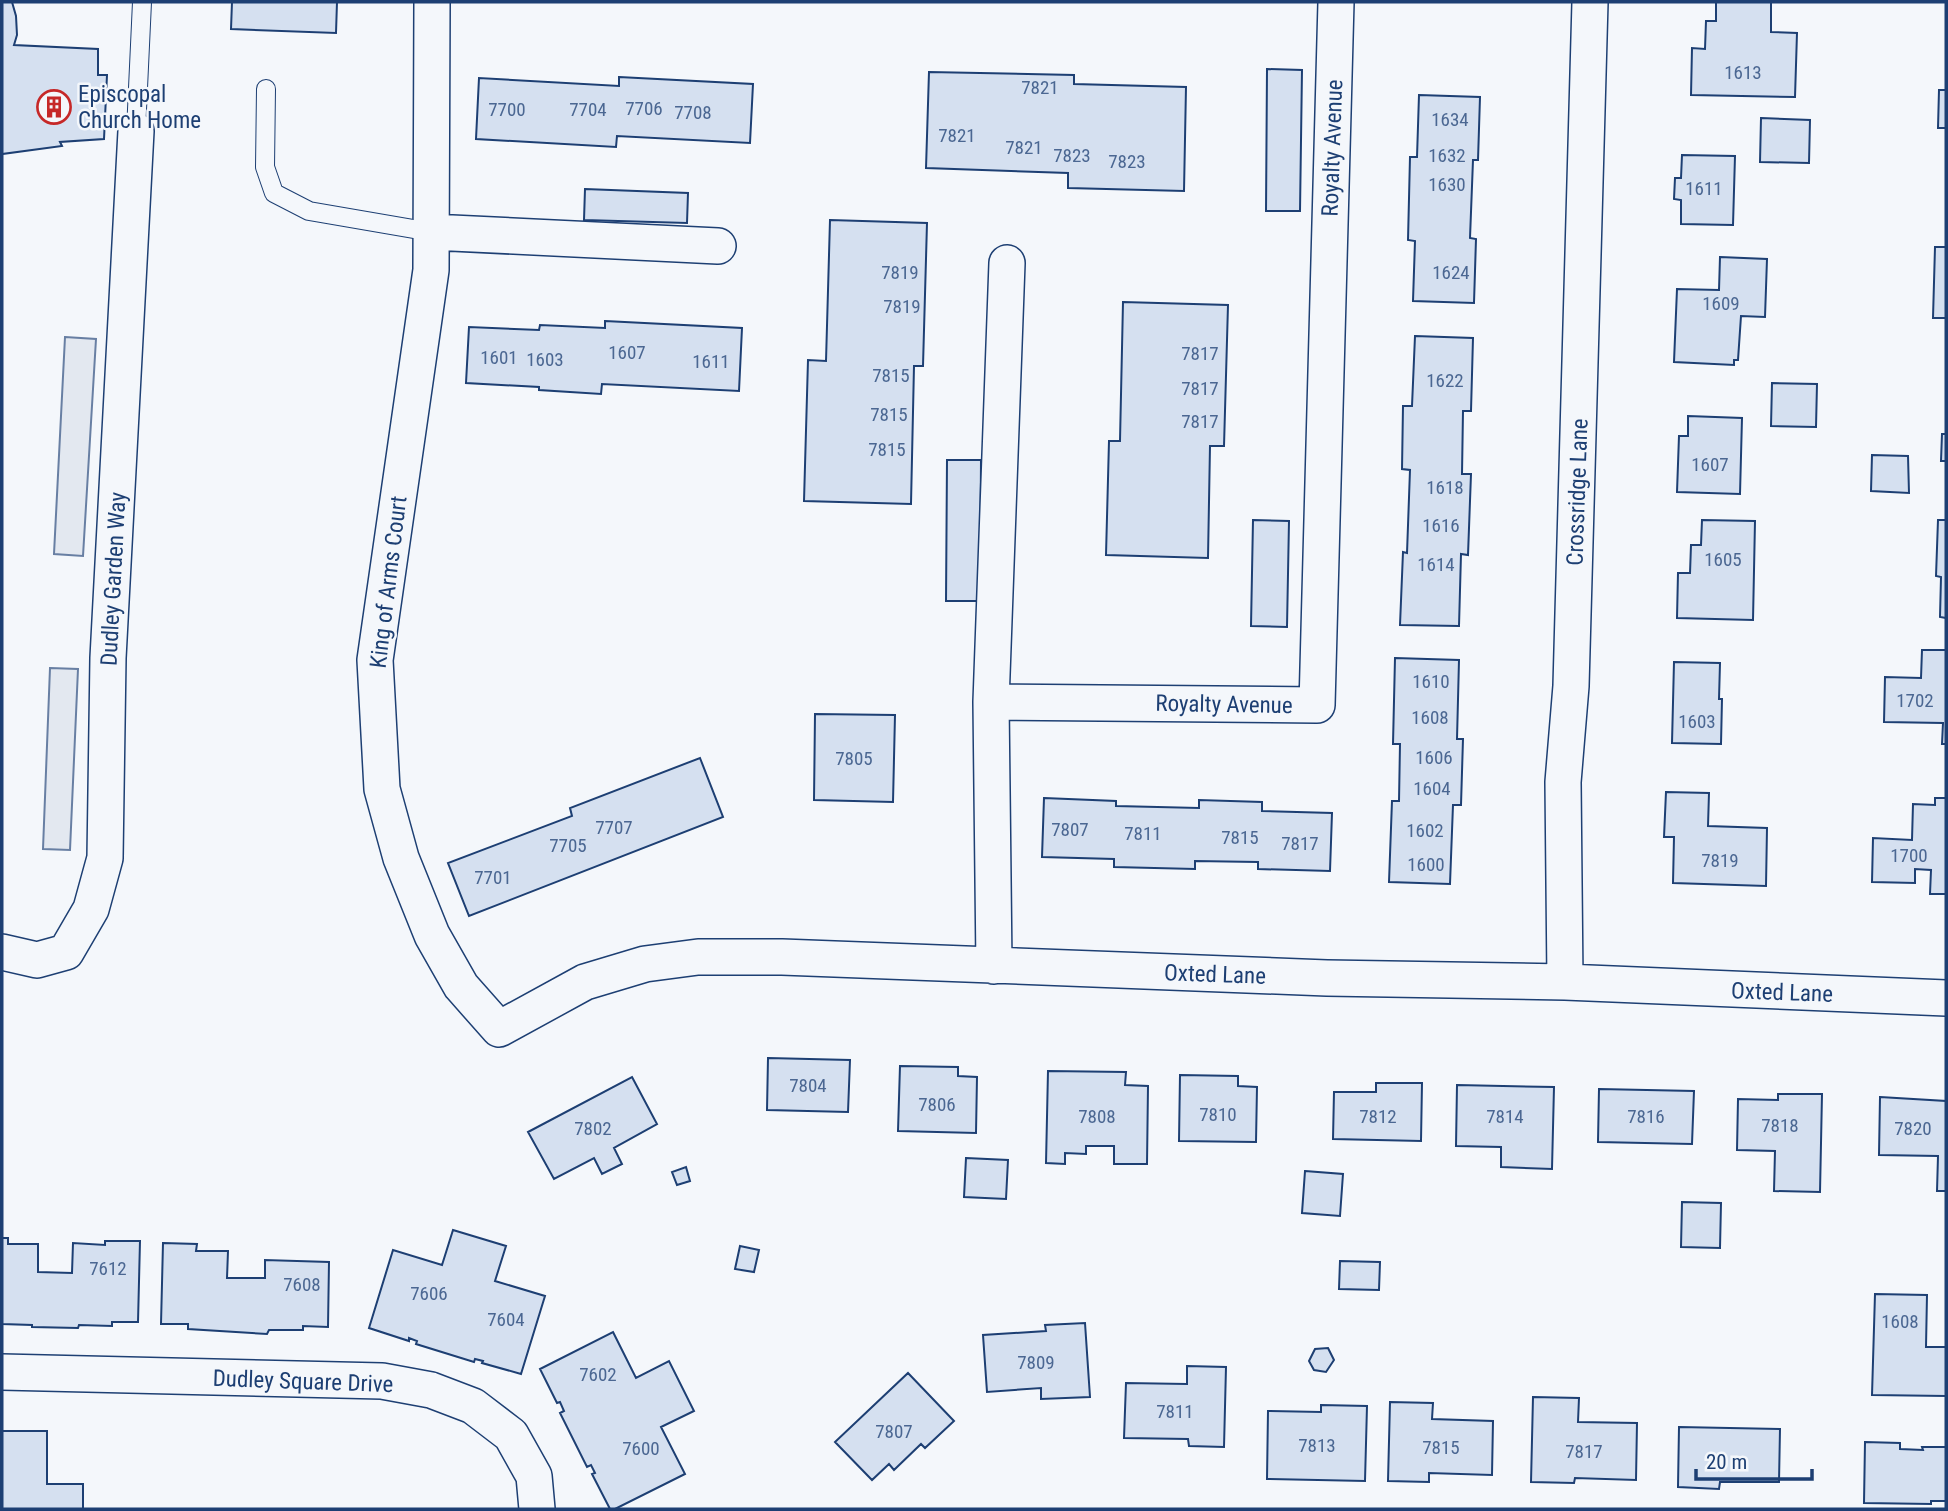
<svg xmlns="http://www.w3.org/2000/svg" width="1948" height="1511" font-family="'Roboto Condensed',sans-serif">
	<style>
		.parking { fill: #e3e8f0; stroke: #687fa3; stroke-width: 2 }
		.building { fill: #d5e0f0; stroke: #1d3f73; stroke-width: 2 }
		.lines { fill: none; stroke-linecap: round; stroke-linejoin: round }
		.lane-casing { stroke: #1d3f73; stroke-width: 20 }
		.street-casing { stroke: #1d3f73; stroke-width: 38 }
		.lane { stroke: #f4f7fb; stroke-width: 18 }
		.street { stroke: #f4f7fb; stroke-width: 35 }
		.labels { text-anchor: middle; stroke-width: 5; stroke-linejoin: round; paint-order: stroke }
		.number-label { font-size: 19px; fill: #4b6792 }
		.poi-label { font-size: 23px; fill: #1d3f73; stroke: #f4f7fb; text-anchor: start }
		.street-label { font-size: 23px; fill: #1d3f73; stroke: #f4f7fb }
	</style>
	<rect width="100%" height="100%" fill="#f4f7fb"/>
	<path class="parking" d="M65,337L96,339L83,556L54,554Z
		M50,668L78,669L70,850L43,849Z"/>
	<path class="building" d="M2,2H12L16,16L17,35L14,45L98,49V75H107L104,139L60,142L62,146L2,154Z
		M232,2H337L336,33L231,29Z
		M1716,2H1771V32L1797,33L1795,97L1691,95L1692,48L1705,49L1706,21H1716Z
		M1267,69L1302,70L1300,211H1266Z
		M929,72L1074,75V84L1186,87L1184,191L1068,188V173L926,168Z
		M619,77L753,84L750,143L617,136L616,147L476,139L479,78L619,86Z
		M1939,90H1946V128H1938Z
		M1419,95L1480,97L1478,160H1473L1470,238L1476,239L1474,303L1413,301L1415,241L1408,240L1410,157H1417Z
		M1761,118L1810,120L1809,163L1760,162Z
		M1682,155L1735,156L1733,225L1681,224V200L1674,199L1675,178H1681Z
		M585,189L688,193L687,223L584,220Z
		M830,220L927,223L923,366H914L911,504L804,501L808,360L826,361Z
		M1935,247H1946V318H1933Z
		M1720,257L1767,259L1765,317L1741,316L1738,360H1734V365L1674,362L1677,289L1719,290Z
		M1123,302L1228,305L1224,446H1210L1208,558L1106,555L1109,441H1120Z
		M605,321L742,328L739,391L602,384L601,394L539,390V387L466,383L469,327L539,330L540,325L605,328Z
		M1415,336L1473,338L1471,411H1463L1462,474H1471L1468,555L1461,554L1459,626L1400,625L1403,552L1407,553L1410,470L1402,469L1403,406H1412Z
		M1772,383L1817,384L1816,427L1771,426Z
		M1688,416L1742,418L1740,494L1677,492L1679,436H1688Z
		M1942,434H1946V461H1941Z
		M1872,455L1908,456L1909,493L1871,491Z
		M947,460H981L980,601H946Z
		M1253,520L1289,521L1287,627L1251,626Z
		M1702,520L1755,521L1753,620L1677,618L1678,573H1690L1691,545H1701Z
		M1938,520H1946V618L1940,617L1941,577L1936,576Z
		M1922,650H1946V744H1942L1943,723L1884,722L1885,677L1921,678Z
		M1395,658L1459,660L1457,739H1463L1461,805H1453L1450,884L1389,882L1392,801H1399L1400,744H1393Z
		M1674,662L1720,663L1719,699H1722L1721,744L1672,743Z
		M815,714L895,715L893,802L814,800Z
		M700,758L723,817L469,916L448,863L572,816L570,808Z
		M1666,792L1709,793L1708,826L1767,828L1766,886L1673,883L1674,837H1664Z
		M1044,798L1116,801V806L1199,808V800L1262,802V811L1332,813L1330,871L1258,869V862L1195,861V869L1114,867V859L1042,857Z
		M1935,798H1946V894H1930L1931,870L1915,869V883L1872,882L1873,838L1912,840L1913,804L1935,805Z
		M768,1058L850,1060L848,1112L767,1110Z
		M900,1066L958,1067V1076L977,1077L976,1133L898,1131Z
		M1048,1071L1126,1072L1125,1085L1148,1086L1147,1164H1114V1146H1086V1154L1065,1153V1164L1046,1163Z
		M1180,1075L1238,1076V1086L1257,1087L1256,1142L1179,1141Z
		M632,1077L657,1124L614,1148L622,1164L602,1174L594,1158L554,1179L528,1132Z
		M1376,1083H1422L1421,1141L1333,1139L1334,1092H1376Z
		M1457,1085L1554,1087L1552,1169L1501,1167V1147L1456,1146Z
		M1599,1089L1694,1091L1692,1144L1598,1142Z
		M1778,1094H1822L1820,1192L1774,1191L1775,1151L1737,1150L1738,1099L1778,1100Z
		M1880,1097L1946,1101V1191H1937L1938,1156L1879,1155Z
		M966,1158L1008,1160L1006,1199L964,1197Z
		M686,1167L690,1181L677,1185L672,1172Z
		M1305,1171L1343,1174L1340,1216L1302,1213Z
		M1682,1202L1721,1203L1720,1248L1681,1247Z
		M453,1230L506,1246L495,1281L545,1296L521,1374L482,1363L483,1361L475,1359L474,1362L416,1344L417,1341L409,1338V1341L369,1328L393,1250L442,1265Z
		M2,1238H8V1244H38V1272L72,1273L73,1243L105,1245V1241H140L138,1322H112V1326L79,1325L78,1328L32,1327V1325L2,1324Z
		M163,1243L197,1244L196,1251H228L227,1278H265V1260L329,1262L328,1327L303,1326V1330H269L267,1334L188,1329V1324H161Z
		M740,1246L759,1250L754,1272L735,1269Z
		M1340,1261L1380,1262L1379,1290L1339,1289Z
		M1875,1294L1927,1295L1926,1347H1946V1396L1872,1395Z
		M1085,1323L1090,1397L1041,1399V1388L987,1392L983,1335L1046,1331L1045,1325Z
		M613,1332L636,1378L669,1361L694,1411L661,1427L685,1474L615,1509H610L592,1474L595,1473L591,1465L587,1467L560,1413L564,1411L560,1402L557,1403L540,1369Z
		M1328,1348L1334,1360L1326,1372L1314,1370L1309,1361L1315,1349Z
		M1187,1366L1226,1367L1224,1447L1189,1446L1188,1439L1124,1438L1126,1383L1187,1384Z
		M908,1373L954,1421L925,1448L921,1444L894,1470L889,1464L872,1480L835,1442Z
		M1533,1397L1579,1398L1578,1422L1637,1423L1636,1480L1575,1478L1574,1483L1531,1482Z
		M1390,1402L1433,1403L1432,1419L1493,1421L1492,1475L1429,1473V1482L1388,1481Z
		M1321,1405L1367,1406L1365,1481L1267,1479L1268,1411L1321,1412Z
		M1679,1427L1780,1429L1779,1482H1720L1719,1489L1678,1487Z
		M2,1431H47V1484H83V1509H2Z
		M1865,1442L1900,1443V1449L1923,1450L1922,1447H1946V1501H1931V1504L1864,1503Z"/>
	<g class="lines">
		<g class="lane-casing">
			<path id="lane" d="M266,89L265,167L274,193L309,211L431,232
				M136,131L142,2"/>
		</g>
		<g class="street-casing">
			<path id="street" d="M432,2L431,270L375,660L382,789L401,858L432,935L461,986L499,1029L585,982L645,964L698,957H782L1327,978L1565,982L1946,998
				M431,232L718,246
				M1007,263L991,702L1317,705L1336,2
				M991,702L994,966
				M2,952L37,960L66,952L91,909L105,858L108,658L136,131
				M1565,982L1563,782L1571,686L1590,2
				M2,1372L382,1381L431,1390L473,1406L511,1435L534,1476L537,1509"/>
		</g>
		<use href="#lane" class="lane"/>
		<use href="#street" class="street"/>
	</g>
	<defs>
		<g id="building-ring" transform="scale(1.75)"><circle r="9.5" fill="#f4f7fb" stroke="#c62828" stroke-width="1.5"/><path d="M-4-6H4V6H1V3H-1V6H-4ZM-2.5-4.3h1.7v1.8h-1.7ZM.8-4.3h1.7v1.8H.8ZM-2.5-1h1.7V.8h-1.7ZM.8-1h1.7V.8H.8Z" fill="#c62828"/></g>
	</defs>
	<g fill-rule="evenodd">
		<use href="#building-ring" x="54" y="107"/>
	</g>
	<g class="labels">
		<g class="number-label">
			<text x="1743" y="79">1613</text>
			<text x="1040" y="94">7821</text>
			<text x="644" y="115">7706</text>
			<text x="507" y="116">7700</text>
			<text x="588" y="116">7704</text>
			<text x="693" y="119">7708</text>
			<text x="1450" y="126">1634</text>
			<text x="957" y="142">7821</text>
			<text x="1024" y="154">7821</text>
			<text x="1072" y="162">7823</text>
			<text x="1447" y="162">1632</text>
			<text x="1127" y="168">7823</text>
			<text x="1447" y="191">1630</text>
			<text x="1704" y="195">1611</text>
			<text x="900" y="279">7819</text>
			<text x="1451" y="279">1624</text>
			<text x="1721" y="310">1609</text>
			<text x="902" y="313">7819</text>
			<text x="627" y="359">1607</text>
			<text x="1200" y="360">7817</text>
			<text x="499" y="364">1601</text>
			<text x="545" y="366">1603</text>
			<text x="711" y="368">1611</text>
			<text x="891" y="382">7815</text>
			<text x="1445" y="387">1622</text>
			<text x="1200" y="395">7817</text>
			<text x="889" y="421">7815</text>
			<text x="1200" y="428">7817</text>
			<text x="887" y="456">7815</text>
			<text x="1710" y="471">1607</text>
			<text x="1445" y="494">1618</text>
			<text x="1441" y="532">1616</text>
			<text x="1723" y="566">1605</text>
			<text x="1436" y="571">1614</text>
			<text x="1431" y="688">1610</text>
			<text x="1915" y="707">1702</text>
			<text x="1430" y="724">1608</text>
			<text x="1697" y="728">1603</text>
			<text x="1434" y="764">1606</text>
			<text x="854" y="765">7805</text>
			<text x="1432" y="795">1604</text>
			<text x="614" y="834">7707</text>
			<text x="1070" y="836">7807</text>
			<text x="1425" y="837">1602</text>
			<text x="1143" y="840">7811</text>
			<text x="1240" y="844">7815</text>
			<text x="1300" y="850">7817</text>
			<text x="568" y="852">7705</text>
			<text x="1909" y="862">1700</text>
			<text x="1720" y="867">7819</text>
			<text x="1426" y="871">1600</text>
			<text x="493" y="884">7701</text>
			<text x="808" y="1092">7804</text>
			<text x="937" y="1111">7806</text>
			<text x="1218" y="1121">7810</text>
			<text x="1097" y="1123">7808</text>
			<text x="1378" y="1123">7812</text>
			<text x="1505" y="1123">7814</text>
			<text x="1646" y="1123">7816</text>
			<text x="1780" y="1132">7818</text>
			<text x="593" y="1135">7802</text>
			<text x="1913" y="1135">7820</text>
			<text x="108" y="1275">7612</text>
			<text x="302" y="1291">7608</text>
			<text x="429" y="1300">7606</text>
			<text x="506" y="1326">7604</text>
			<text x="1900" y="1328">1608</text>
			<text x="1036" y="1369">7809</text>
			<text x="598" y="1381">7602</text>
			<text x="1175" y="1418">7811</text>
			<text x="894" y="1438">7807</text>
			<text x="1317" y="1452">7813</text>
			<text x="1441" y="1454">7815</text>
			<text x="641" y="1455">7600</text>
			<text x="1584" y="1458">7817</text>
		</g>
		<g class="poi-label">
			<text x="78" y="102">Episcopal<tspan x="78" dy="26">Church Home</tspan></text>
		</g>
		<g class="street-label">
			<text transform="translate(1332 148) rotate(-88)" y="8">Royalty Avenue</text>
			<text transform="translate(1577 492) rotate(-88)" y="8">Crossridge Lane</text>
			<text transform="translate(113 579) rotate(-87)" y="8">Dudley Garden Way</text>
			<text transform="translate(388 582) rotate(-83)" y="8">King of Arms Court</text>
			<text transform="translate(1224 704) rotate(1)" y="8">Royalty Avenue</text>
			<text transform="translate(1215 974) rotate(2)" y="8">Oxted Lane</text>
			<text transform="translate(1782 992) rotate(2)" y="8">Oxted Lane</text>
			<text transform="translate(303 1381) rotate(2)" y="8">Dudley Square Drive</text>
		</g>
	</g>
	<rect width="1948" height="1511" fill="none" stroke="#1d3f73" stroke-width="7"/>
	<path d="M1696 1469v10h116v-10" fill="none" stroke="#1d3f73" stroke-width="3.5"/>
	<text x="1706" y="1469" font-size="21" fill="#1d3f73" stroke="#f4f7fb" stroke-width="5" paint-order="stroke">20 m</text>
</svg>
